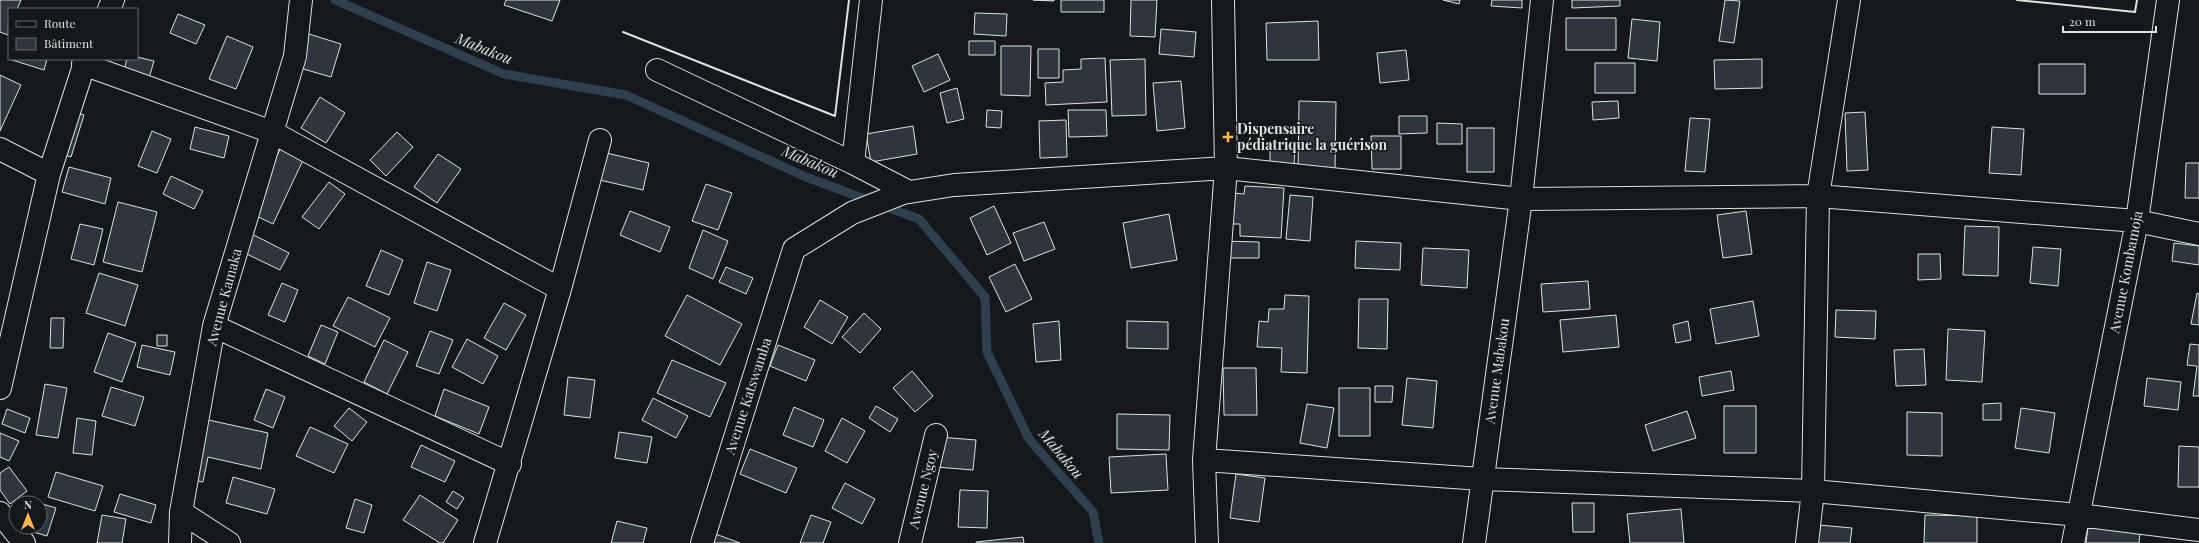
<svg xmlns="http://www.w3.org/2000/svg" width="2199" height="543" font-family="'Playfair Display',serif">
	<style>
		.lines { fill: none; stroke-linecap: round; stroke-linejoin: round }
		.stream { stroke: #2f3f4d; stroke-width: 9 }
		.building { fill: #2c363c; stroke: #d8e6dc }
		.minor-casing { stroke: #d8e6dc; stroke-width: 24 }
		.minor { stroke: #14181c; stroke-width: 22 }
		.wall { stroke: #d8e6dc; stroke-width: 2 }
		.poi-dot { fill: #ffb74d; stroke: #14181c; stroke-width: 1.5 }
		.labels { text-anchor: middle; stroke-width: 3; stroke-linejoin: round; paint-order: stroke }
		.poi-label { font-size: 14px; font-weight: bold; fill: #d8e6dc; stroke: #14181c; text-anchor: start }
		.street-label { font-size: 14px; fill: #d8e6dc; stroke: #14181c }
		.water-label { font-size: 15px; font-style: italic; fill: #d8e6dc; stroke: #14181c }
	</style>
	<rect width="100%" height="100%" fill="#14181c"/>
	<g class="lines">
		<path class="stream" d="M335,0L504,74L626,95L806,177L919,219L985,297L987,352L1029,439L1093,512L1099,543"/>
	</g>
	<path class="building" d="M0,0H21L17,9H9L8,35L0,32Z
		M506,0H560L552,21L504,5Z
		M1033,0H1054V1Z
		M1061,0H1104V12H1061Z
		M1131,0H1157L1155,37L1130,36Z
		M1443,0H1460L1459,4Z
		M1492,0H1522V8L1491,6Z
		M1572,0H1620V6L1572,8Z
		M1725,0L1740,1L1734,43L1719,41Z
		M975,13L1007,14L1006,36L974,34Z
		M178,14L205,25L196,44L170,33Z
		M1566,18H1616V50H1566Z
		M1632,19L1660,22L1657,61L1628,58Z
		M1318,21L1319,60H1267L1266,23Z
		M1161,29L1196,32L1194,57L1159,54Z
		M296,30L341,44L331,77L286,64Z
		M227,36L253,47L236,89L209,79Z
		M969,41H995V55H969Z
		M1001,46H1031L1030,96L1001,95Z
		M1038,49H1059V78H1038Z
		M1406,50L1409,80L1380,83L1377,53Z
		M938,54L950,80L924,92L912,66Z
		M137,57L154,61L149,78L124,70L127,59H137Z
		M1105,58L1107,102L1046,105L1045,83L1063,82V70L1081,69V59Z
		M9,59H47L44,70Z
		M1145,59L1146,115L1112,116L1110,60Z
		M1762,59V88L1715,89L1714,60Z
		M1595,63H1635V93H1595Z
		M2039,64H2085V94H2039Z
		M0,75L21,85L0,131Z
		M1181,81L1185,128L1157,131L1153,83Z
		M957,88L964,119L947,123L940,93Z
		M320,97L345,113L326,143L301,128Z
		M1299,101L1336,102L1335,172H1298Z
		M1618,101L1619,118L1593,120L1592,102Z
		M61,108L84,115L71,157L49,150Z
		M987,110L1002,111L1001,128L986,127Z
		M1068,110H1106L1107,136L1069,137Z
		M1865,112L1868,170L1847,171L1845,113Z
		M1399,116H1427V133L1399,134Z
		M1690,118L1710,119L1705,172L1685,171Z
		M1066,120L1067,157L1040,158L1039,121Z
		M1437,123L1462,124V144H1437Z
		M913,126L917,154L871,162L866,134Z
		M195,127L229,136L224,158L190,149Z
		M1992,127L2024,129L2021,175L1989,173Z
		M1467,128H1494V172H1467Z
		M152,131L171,139L157,173L138,166Z
		M397,132L413,147L386,176L370,160Z
		M1371,136H1401V169H1372Z
		M281,147L304,158L273,224L250,213Z
		M1270,150H1295L1294,166H1270Z
		M598,151L649,163L643,190L591,178Z
		M438,154L461,169L437,203L414,187Z
		M2186,163H2199V198H2185Z
		M69,167L111,178L105,204L62,192Z
		M171,176L203,191L194,209L163,194Z
		M329,182L345,194L319,229L302,217Z
		M706,184L732,193L718,230L692,221Z
		M1245,186L1284,188L1281,238L1240,236V224H1231L1233,193L1244,194Z
		M1290,195L1313,197L1310,241L1286,239Z
		M118,202L157,212L142,272L103,262Z
		M994,206L1011,243L987,255L970,218Z
		M630,211L670,227L660,252L620,235Z
		M1746,211L1752,254L1723,258L1717,215Z
		M1169,214L1177,260L1131,268L1123,223Z
		M1044,222L1055,249L1024,261L1013,233Z
		M80,224L103,229L94,265L71,259Z
		M1965,226L1999,227L1998,276L1963,275Z
		M240,228L289,253L280,270L230,246Z
		M703,230L728,241L713,279L689,268Z
		M1221,241L1259,242V258H1221Z
		M1356,241L1401,243L1400,270L1355,268Z
		M2174,243L2199,246V265L2172,261Z
		M2033,247L2061,249L2058,286L2030,283Z
		M1423,248L1469,250L1467,288L1421,285Z
		M381,250L403,260L389,295L366,286Z
		M1918,254H1940L1941,279L1918,280Z
		M427,262L451,270L437,311L414,303Z
		M1015,264L1032,299L1006,312L989,277Z
		M726,267L753,278L746,294L719,282Z
		M99,273L138,285L125,326L86,313Z
		M1588,281L1590,309L1543,312L1541,284Z
		M282,283L298,290L285,322L268,315Z
		M2197,293L2199,294V325L2191,324Z
		M687,295L742,324L720,365L665,336Z
		M1285,295L1309,296L1307,373L1281,372L1282,348L1257,347L1259,321L1268,322L1269,309H1284Z
		M348,297L390,318L375,347L333,326Z
		M1359,299H1388L1387,349L1358,348Z
		M820,300L848,317L832,344L804,327Z
		M1753,301L1759,336L1716,344L1710,309Z
		M504,303L526,315L506,350L484,338Z
		M1836,310L1876,311L1875,339L1835,337Z
		M864,313L881,329L860,353L842,337Z
		M1616,315L1619,347L1563,352L1560,320Z
		M51,318H64L63,348H50Z
		M1059,321L1061,360L1036,362L1033,324Z
		M1127,321L1168,322V349L1127,348Z
		M1688,321L1691,340L1676,343L1673,325Z
		M321,325L338,332L325,364L308,356Z
		M1948,329L1985,331L1982,382L1946,380Z
		M430,331L453,340L439,374L416,366Z
		M108,333L136,343L122,382L94,372Z
		M157,335H167V346H157Z
		M467,339L498,356L483,384L452,367Z
		M384,340L408,352L387,394L364,382Z
		M2190,344L2199,345V396H2193L2197,366L2187,365Z
		M142,345L175,352L170,375L137,367Z
		M778,345L815,360L806,381L770,366Z
		M1924,349L1926,385L1896,386L1894,350Z
		M672,360L726,383L710,417L657,393Z
		M1223,368H1256L1257,415H1224Z
		M912,371L933,396L915,412L893,388Z
		M1731,371L1734,390L1702,396L1699,377Z
		M568,377L595,380L590,418L564,415Z
		M1407,378L1437,381L1433,428L1402,425Z
		M2147,378L2181,382L2178,410L2144,406Z
		M45,384L67,388L58,438L36,435Z
		M1375,386H1393L1392,402H1375Z
		M111,387L144,397L135,426L102,416Z
		M1339,388H1370V436H1339Z
		M266,389L285,397L273,428L254,420Z
		M444,389L489,407L479,434L435,416Z
		M653,398L688,416L676,438L642,420Z
		M2001,403V420H1983V404Z
		M1307,404L1334,408L1327,448L1300,443Z
		M876,406L898,419L890,432L869,418Z
		M1724,406H1756V453H1724Z
		M794,407L824,420L813,447L783,435Z
		M349,408L367,422L352,441L334,426Z
		M2021,408L2055,413L2049,453L2015,448Z
		M7,409L30,418L25,433L2,424Z
		M1687,411L1696,438L1653,451L1645,425Z
		M1907,412L1942,413V456L1907,455Z
		M1117,414L1170,415L1169,450L1117,449Z
		M190,416L268,433L261,469L208,457L203,482L176,477Z
		M77,418L96,421L92,455L73,453Z
		M842,418L865,431L847,463L825,451Z
		M310,427L348,444L334,473L296,456Z
		M619,432L652,437L647,463L615,458Z
		M0,433L19,441L9,461L0,457Z
		M939,437L976,440L973,470L936,467Z
		M421,445L455,461L445,482L411,467Z
		M2179,446L2199,447V487H2178Z
		M750,449L797,468L786,493L740,474Z
		M1166,454L1168,490L1111,493L1109,457Z
		M9,467L27,491L10,504L0,490V473Z
		M56,472L103,486L95,511L48,497Z
		M1236,474L1265,478L1259,522L1230,518Z
		M233,477L275,489L267,514L226,503Z
		M845,483L875,499L862,524L832,508Z
		M960,490L988,491L987,528L958,527Z
		M453,491L464,498L457,509L446,502Z
		M120,494L156,505L151,523L114,512Z
		M420,495L458,520L443,543H440L403,520Z
		M355,499L372,505L364,533L346,528Z
		M39,503L56,508L47,536L30,531L31,527H40Z
		M1572,503H1594V532H1573Z
		M1681,509L1684,543H1630L1627,514Z
		M102,515L126,519L122,543H97Z
		M811,515L831,522L823,543H800Z
		M1925,515L1977,516V543H1924Z
		M617,521L647,528L643,543H611Z
		M1819,525L1852,528L1850,543H1817Z
		M2088,527L2140,533L2139,543H2086Z
		M710,532L740,543H706Z
		M1023,537L1024,543H976V542Z"/>
	<g class="lines">
		<g class="minor-casing">
			<path id="minor" d="M871,0L853,163L909,192
				M109,9L113,0
				M83,64L272,132L560,289
				M657,70L853,163
				M0,149L49,174
				M214,326L510,464
				M0,388L49,174L86,59
				M1204,460L1482,479L1813,491L2079,515L2199,530
				M181,512L229,543
				M0,513L24,543
				M180,543L181,512L214,326L295,56L301,0
				M485,543L560,289L600,140
				M702,543L794,249L852,213L903,193L954,185L1226,168L1521,199L1818,196L2137,221L2199,234
				M910,543L936,435
				M1207,543L1204,460L1226,168L1223,0
				M1474,543L1521,199L1542,0
				M1807,543L1813,491L1818,196L1849,0
				M2073,543L2137,221L2168,0"/>
		</g>
		<use href="#minor" class="minor"/>
		<path class="wall" d="M2017,0L2135,12L2137,0
			M623,32L835,116L849,0"/>
	</g>
	<path class="poi-dot" d="M1226 131h4v4h4v4h-4v4h-4v-4h-4v-4h4z"/>
	<g class="labels">
		<g class="poi-label">
			<text x="1237" y="134">Dispensaire<tspan x="1237" dy="16">pédiatrique la guérison</tspan></text>
		</g>
		<g class="street-label">
			<text transform="translate(2126 272) rotate(-79)" y="5">Avenue Kombamoja</text>
			<text transform="translate(224 297) rotate(-75)" y="5">Avenue Kamaka</text>
			<text transform="translate(1497 371) rotate(-82)" y="5">Avenue Mabakou</text>
			<text transform="translate(748 396) rotate(-72)" y="5">Avenue Katswamba</text>
			<text transform="translate(923 489) rotate(-76)" y="5">Avenue Ngoy</text>
		</g>
		<g class="water-label">
			<text transform="translate(484 49) rotate(22)" y="5">Mabakou</text>
			<text transform="translate(810 162) rotate(23)" y="5">Mabakou</text>
			<text transform="translate(1061 454) rotate(50)" y="5">Mabakou</text>
		</g>
	</g>
	<rect x="8" y="8" width="130" height="52" fill="#14181c" stroke="#626a69"/>
	<rect x="16" y="21" width="20" height="6" fill="#14181c" stroke="#626a69"/>
	<text x="44" y="28" font-size="12" fill="#d8e6dc">Route</text>
	<rect x="16" y="38" width="20" height="12" fill="#2c363c" stroke="#626a69"/>
	<text x="44" y="48" font-size="12" fill="#d8e6dc">Bâtiment</text>
	<g transform="translate(28 515)"><circle r="19" fill="#14181c" stroke="#626a69"/>
	<path d="M0-3L7 15L0 10L-7 15Z" fill="#ffb74d"/>
	<text y="-6" font-size="11" font-weight="bold" text-anchor="middle" fill="#d8e6dc">N</text>
	</g>
	<path d="M2063 26v6h93v-6" fill="none" stroke="#d8e6dc" stroke-width="2"/>
	<text x="2069" y="26" font-size="12" fill="#d8e6dc" stroke="#14181c" stroke-width="3" paint-order="stroke">20 m</text>
</svg>
